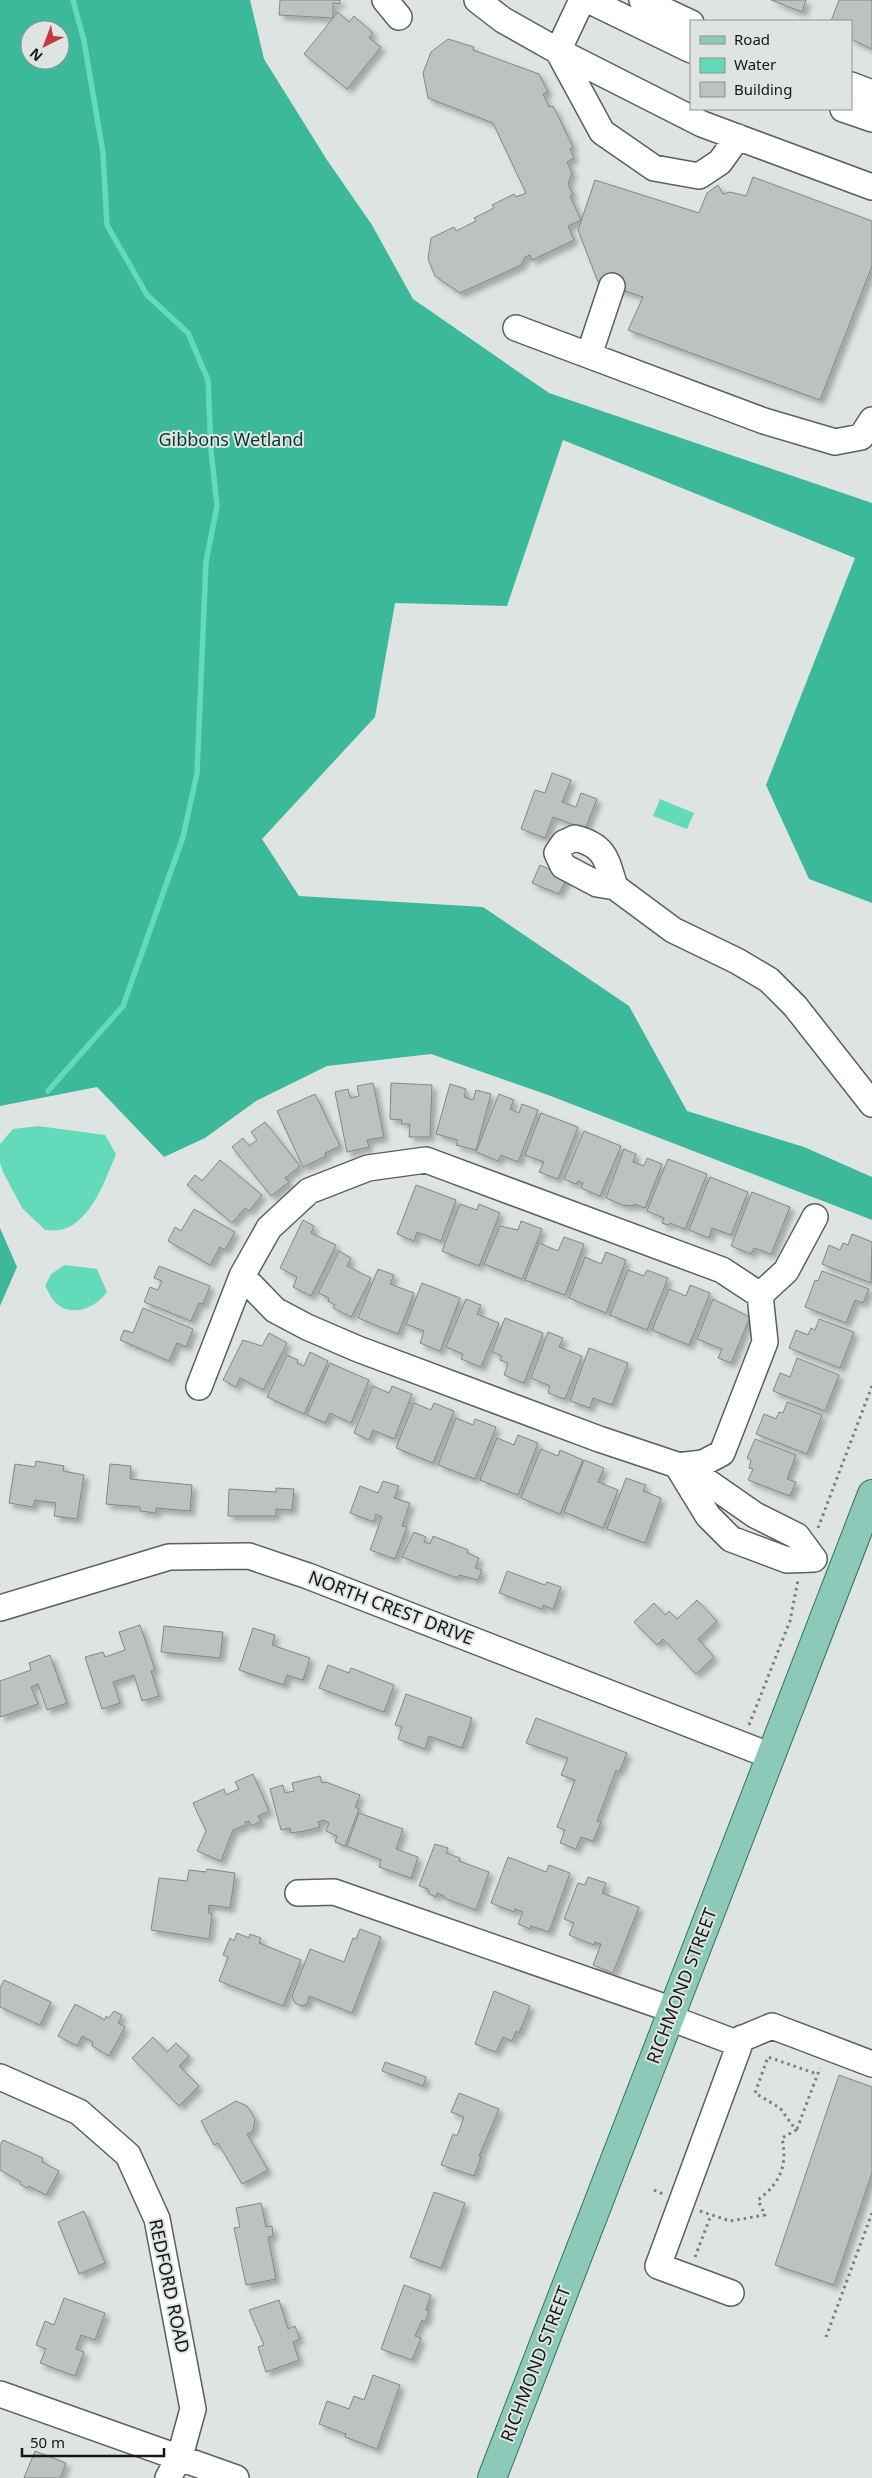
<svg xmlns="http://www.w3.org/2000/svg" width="872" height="2478" font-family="'Noto Sans',sans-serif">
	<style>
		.forest { fill: #3bb99a; fill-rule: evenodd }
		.water { fill: #63dbbb }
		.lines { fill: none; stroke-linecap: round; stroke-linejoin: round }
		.stream { stroke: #63dbbb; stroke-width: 5.5 }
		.building { fill: #bcc2c0; stroke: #828886; filter: url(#shadow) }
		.minor-casing { stroke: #5a605e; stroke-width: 28 }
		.major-casing { stroke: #317362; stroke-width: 30 }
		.path { stroke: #7a7e7d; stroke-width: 3; stroke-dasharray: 2.5 4; stroke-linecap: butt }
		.minor { stroke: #fff; stroke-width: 25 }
		.major { stroke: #8cc9b9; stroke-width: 28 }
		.labels { text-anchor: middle; stroke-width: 4; stroke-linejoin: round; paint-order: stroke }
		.park-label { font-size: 18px; fill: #033c30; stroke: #dee4e2 }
		.street-label { font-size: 18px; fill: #141716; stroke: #dee4e2 }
	</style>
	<defs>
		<filter id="shadow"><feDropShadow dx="4.5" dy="4.5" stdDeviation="2.5" flood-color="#0004"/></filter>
	</defs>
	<rect width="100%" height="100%" fill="#dee4e2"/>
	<path class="forest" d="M0,0H250L264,59L327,160L372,225L413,299L549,393L872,503V903L809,879L766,785L855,558L563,440L507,606L395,603L375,717L262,839L299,896L483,907L629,1006L687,1111L804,1147L872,1177V1220L548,1095L431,1054L327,1066L256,1101L205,1138L164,1157L97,1087L0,1106ZM30,30H60V60H30Z
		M0,1228L17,1267L0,1306Z"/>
	<path class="water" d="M660,799L694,813L687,829L653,816Z
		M38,1126L105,1135L116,1154C106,1178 92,1220 64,1229C59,1231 50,1230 45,1230L22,1208L3,1172L0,1163V1144L13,1129Z
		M65,1265L97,1269L107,1292C95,1309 69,1319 53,1300C50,1296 48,1290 45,1286L51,1274Z"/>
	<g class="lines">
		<path class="stream" d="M48,1091L123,1006L183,837L197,773L206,562L217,506L211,450L208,380L188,333L147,295L107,225L103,153L84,41L73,0"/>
	</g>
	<path class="building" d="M280,0H340V4L333,3V18L279,15Z
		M771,0H806L802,12Z
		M839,0H872V49L851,39V21H831Z
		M338,12L349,22L354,16L373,33L369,38L381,47L347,89L304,54Z
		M448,39L474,47L473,50L539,74L548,92L543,94L549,107L553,106L573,147L570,149L574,158L567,162L572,173L568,184L573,195L570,196L581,220L568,226L574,240L532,260L530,255L525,257L521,265L460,293L435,276L428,259L431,238L454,227L456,231L476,221L474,218L494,208L492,205L514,194L516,197L526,193L493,123L428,98L423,73L431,52Z
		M753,177L872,221V266L820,400L628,330L643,297L598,282L578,230L595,180L699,213L707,193L718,185L723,194L730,192L746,196Z
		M552,773L571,780L562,802L576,807L581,793L597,799L585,829L553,817L545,838L521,829L535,790L545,793Z
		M540,865L567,877L559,894L532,883Z
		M373,1083L384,1137L367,1140L369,1147L347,1152L335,1092L348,1089L350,1098L359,1096L357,1086Z
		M391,1083L432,1085L430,1137H409L410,1124H401L402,1120L390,1119Z
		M450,1084L466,1089L464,1097L473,1100L476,1090L491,1094L476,1150L456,1145L458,1140L436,1134Z
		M315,1094L340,1146L325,1153L326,1156L303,1167L277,1111Z
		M499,1094L514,1100L510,1109L519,1113L522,1104L538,1110L518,1162L501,1155L498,1161L476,1152Z
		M541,1113L578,1127L558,1179L539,1172L544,1162L525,1155Z
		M265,1122L300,1166L285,1178L289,1182L271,1196L232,1147L243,1138L249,1146L257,1140L251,1132Z
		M584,1131L621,1146L600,1196L581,1188L583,1183L578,1181L576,1184L564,1179Z
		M624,1149L636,1154L633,1162L644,1166L647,1158L662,1164L645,1208L634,1204L633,1206L623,1205L606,1198Z
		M668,1159L707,1174L685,1229L670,1223L668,1225L662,1223L664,1218L647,1211Z
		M220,1160L262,1195L249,1211L245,1208L232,1223L187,1185L195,1175L202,1181Z
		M710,1177L748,1192L731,1235L712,1228L709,1238L689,1230Z
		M416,1185L456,1200L441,1241L417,1232L414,1241L397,1234Z
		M752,1192L790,1207L771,1254L754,1248L751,1254L731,1246Z
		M460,1204L477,1210L479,1204L500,1213L479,1266L442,1251Z
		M194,1209L235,1232L225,1250L220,1247L210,1265L168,1241L175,1227L181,1231Z
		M303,1220L314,1226L311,1233L336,1245L311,1296L293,1287L297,1277L280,1268Z
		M521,1221L542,1229L522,1279L484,1264L500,1226L518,1230Z
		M852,1234L872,1242L871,1283L822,1264L829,1245L840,1250L843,1243L848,1245Z
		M564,1237L584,1244L565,1295L525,1280L539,1243L558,1251Z
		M339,1251L351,1258L347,1266L371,1278L351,1317L333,1308L335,1305L328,1301L329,1298L318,1293Z
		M606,1252L626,1260L606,1313L569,1298L585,1257L601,1264Z
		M159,1266L210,1286L203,1304L199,1303L191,1321L144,1302L150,1287L158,1290L162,1281L154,1278Z
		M378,1269L394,1275L390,1284L414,1293L398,1334L358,1318Z
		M628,1270L644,1276L647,1270L668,1278L647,1330L610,1315Z
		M822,1271L869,1289L863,1303L855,1300L846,1323L805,1307L815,1280L818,1281Z
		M422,1283L460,1298L440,1351L420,1343L424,1331L406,1324Z
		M690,1285L710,1293L689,1345L652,1330L669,1289L686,1296Z
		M466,1299L481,1305L477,1314L499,1323L481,1367L461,1359L463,1354L446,1347Z
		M713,1299L750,1317L731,1363L718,1358L722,1349L697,1339Z
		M143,1308L193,1329L186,1347L177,1343L169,1361L120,1340L124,1330L133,1333Z
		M505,1318L543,1333L524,1383L504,1375L508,1363L500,1360L502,1356L492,1352Z
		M819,1319L854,1332L840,1368L789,1348L796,1330L808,1335L811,1328L815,1330Z
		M548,1332L563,1338L559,1347L582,1356L565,1399L548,1393L550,1386L531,1378Z
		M269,1333L287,1343L263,1390L240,1378L236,1387L223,1380L243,1340L262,1346Z
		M589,1348L628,1363L612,1405L593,1398L590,1408L570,1401Z
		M310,1352L328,1361L304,1414L267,1397L287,1355L298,1360L297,1363L304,1366Z
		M797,1358L839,1375L825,1411L773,1391L780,1373L790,1377Z
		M330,1363L369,1380L351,1423L330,1413L325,1423L307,1415Z
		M373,1386L389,1393L392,1386L412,1394L394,1439L373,1430L369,1440L354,1433Z
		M787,1402L822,1415L807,1454L756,1434L764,1414L776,1419L779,1412L783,1413Z
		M414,1403L431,1410L434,1403L454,1411L433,1463L396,1448Z
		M456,1418L473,1425L475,1419L496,1427L475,1479L438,1465Z
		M518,1435L538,1443L518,1495L480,1480L497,1438L514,1445Z
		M755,1439L796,1455L787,1479L796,1482L790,1496L748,1480L753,1469L749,1468L751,1460L747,1458Z
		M541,1449L558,1456L560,1450L583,1460L560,1514L521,1498Z
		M584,1460L604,1468L598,1482L618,1490L603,1528L564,1512Z
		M36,1461L64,1466L63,1471L84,1475L77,1519L54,1516L56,1503L35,1500L33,1507L9,1503L15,1464L35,1467Z
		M110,1464L131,1466L130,1479L192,1485L190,1511L156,1508V1513L140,1511V1507L106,1504Z
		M626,1478L646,1485L643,1491L661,1498L645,1543L607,1529Z
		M383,1481L399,1486L394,1498L410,1503L402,1526L407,1527L395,1559L370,1550L382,1517L376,1514L374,1522L350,1513L360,1486L378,1493Z
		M276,1488L294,1489L292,1510L276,1509V1516H228L229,1489L276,1492Z
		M414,1532L426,1537L424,1542L430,1544L433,1536L468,1550L467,1553L479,1558L475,1568L482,1570L478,1580L459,1575L457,1578L402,1557Z
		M507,1571L545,1585L547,1582L561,1587L553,1609L543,1605L542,1609L499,1593Z
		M697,1600L717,1621L698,1639L714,1657L696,1674L663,1639L657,1645L634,1622L654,1603L665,1615L669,1611L677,1619Z
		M140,1625L155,1670L151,1671L159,1696L142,1701L134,1675L113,1682L120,1703L102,1709L85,1657L103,1652L105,1657L125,1650L119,1632Z
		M164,1626L223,1632L220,1658L161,1652Z
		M253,1628L275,1635L272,1645L310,1658L303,1680L287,1675L284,1685L239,1670Z
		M50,1655L67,1703L47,1710L38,1684L31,1687L38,1704L0,1717V1681L31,1670L29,1663Z
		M328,1665L349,1673L351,1668L394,1685L384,1712L319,1688Z
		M406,1694L472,1718L462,1748L429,1736L425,1749L398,1739L402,1727L395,1725Z
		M536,1718L627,1753L619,1772L616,1770L597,1821L601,1822L593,1841L581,1837L576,1849L560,1843L565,1830L557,1827L575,1780L561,1775L568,1758L526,1743Z
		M253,1774L269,1811L258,1816L261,1821L251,1826L249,1821L245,1822L246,1825L233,1830L221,1861L197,1851L206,1831L193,1803L224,1789L226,1795L239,1789L235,1782Z
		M320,1776L322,1783L326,1782L360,1795L355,1807L359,1809L345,1846L335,1842L337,1836L326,1831L329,1823L324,1820L318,1822L320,1827L305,1831L291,1833L290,1828L281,1830L270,1789L283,1785L285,1793L294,1791L292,1783Z
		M359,1813L403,1829L396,1849L418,1857L411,1878L379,1867L381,1860L347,1846Z
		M435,1844L448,1848L446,1853L460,1858L459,1861L489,1872L476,1910L444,1898V1896L437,1893L436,1897L429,1894L428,1889L419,1886Z
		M508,1857L546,1872L549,1865L570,1873L549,1932L531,1926L530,1929L518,1924L523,1912L515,1909L514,1912L491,1903Z
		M207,1869L235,1873L230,1908L209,1905L208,1913L212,1914L209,1939L151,1930L159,1878L187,1881L189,1870L206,1872Z
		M588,1877L606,1883L602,1893L639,1907L613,1973L593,1965L601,1944L595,1942L594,1945L569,1935L574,1923L564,1919L578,1883L585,1885Z
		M360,1929L381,1937L352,2013L309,1996L307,2004L301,2006L295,2003L292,1996L310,1949L344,1962L353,1938L356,1939Z
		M237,1933L249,1938L250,1934L261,1938L259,1943L301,1960L283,2006L219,1981L228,1957L223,1955L230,1938L234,1941Z
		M4,1980L51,2002L40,2025L0,2007V1988Z
		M494,1991L530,2006L519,2033L516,2031L512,2041L503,2037L496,2052L475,2044Z
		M75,2004L105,2020L106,2016L109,2018L114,2011L122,2015L118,2023L125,2027L109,2056L92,2046L93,2042L82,2036L77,2046L58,2036Z
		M153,2037L167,2052L176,2043L189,2056L179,2066L199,2086L179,2106L132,2058Z
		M385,2062L426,2077L423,2086L382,2071Z
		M839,2075L872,2087V2173L834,2285L775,2265Z
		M459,2093L499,2109L479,2156L481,2157L474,2176L441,2165L453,2134L457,2136L464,2117L451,2112Z
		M236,2101L247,2106L255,2119L253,2131L247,2134L268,2170L242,2184L218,2143L214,2145L201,2121Z
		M3,2140L43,2158L42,2162L59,2171L46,2195L29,2186L27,2188L20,2184L21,2182L0,2170V2145Z
		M434,2192L465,2203L441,2268L410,2257Z
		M261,2203L266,2227L272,2226L273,2236L268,2237L276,2279L246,2285L234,2228L240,2227L236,2208Z
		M84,2211L105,2263L79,2274L58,2222Z
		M404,2285L431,2295L426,2310L429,2311L425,2322L422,2320L415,2336L421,2338L412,2360L381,2349Z
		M64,2298L105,2313L95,2340L81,2335L76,2349L84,2352L75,2376L40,2363L46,2349L36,2345L45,2321L54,2325Z
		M279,2300L288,2329L295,2326L300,2339L293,2342L299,2360L266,2372L258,2347L264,2345L249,2310Z
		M373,2375L400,2385L377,2449L345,2437L346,2434L319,2424L327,2401L349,2409L354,2396L364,2400Z
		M35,2451L66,2463L60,2478H24Z"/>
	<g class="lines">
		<g class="minor-casing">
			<path id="minor" d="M385,0L399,17
				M477,0L503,20L558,51L702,124L872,187
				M582,0L558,51L602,132L654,168L699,176L720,162L738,137
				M588,0L691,50
				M642,0L691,23
				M851,85L872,93
				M843,109L872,119
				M516,328L764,421L835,442L861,437L872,420
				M589,355L612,286
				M615,887C606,859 606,846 575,838L564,843L557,853L563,866L597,884L615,887L673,930L737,961L769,980L795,1006L872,1104
				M242,1276L275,1310L307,1327L358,1349L599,1439L689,1469L755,1515L797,1536L814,1559
				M760,1295L786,1271L815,1217
				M199,1387L242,1276L269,1228L309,1191L368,1168L426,1160L722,1270L760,1295L765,1342L722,1453L703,1463L677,1466
				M678,1467L708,1516L731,1539L787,1560L814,1559
				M0,1608L169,1557L249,1556L308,1576L771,1756
				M298,1893L334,1892L673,2010
				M670,2018L734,2042L772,2026L872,2064
				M0,2077L79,2112L128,2155L157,2219L193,2409L180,2456L168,2478
				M731,2293L658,2266L742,2038
				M0,2394L236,2478"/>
		</g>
		<g class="major-casing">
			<path id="major" d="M492,2478L872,1494"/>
		</g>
		<path class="path" d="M818,1528L872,1386
			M749,1725L790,1621L798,1580
			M797,2129L820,2068
			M654,2190L663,2194
			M700,2211L730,2221L765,2215L758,2200C780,2183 788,2166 782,2138L796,2130L780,2108L755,2093L768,2057L817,2074
			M695,2257L711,2215
			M826,2337L872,2213"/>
		<use href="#minor" class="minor"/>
		<use href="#major" class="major"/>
	</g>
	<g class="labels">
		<g class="park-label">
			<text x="231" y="446">Gibbons Wetland</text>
		</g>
		<g class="street-label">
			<text transform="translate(391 1608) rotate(21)" y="6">NORTH CREST DRIVE</text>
			<text transform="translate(682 1986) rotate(-69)" y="6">RICHMOND STREET</text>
			<text transform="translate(169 2286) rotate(78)" y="6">REDFORD ROAD</text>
			<text transform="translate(536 2364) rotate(-69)" y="6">RICHMOND STREET</text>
		</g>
	</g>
	<rect x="690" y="20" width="162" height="90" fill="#dee4e2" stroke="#8d9290"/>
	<rect x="700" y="36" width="25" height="8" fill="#8cc9b9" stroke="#8d9290"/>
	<text x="734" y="45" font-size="15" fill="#141716">Road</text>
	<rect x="700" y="58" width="25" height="15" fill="#63dbbb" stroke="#8d9290"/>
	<text x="734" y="70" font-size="15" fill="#141716">Water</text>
	<rect x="700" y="82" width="25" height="15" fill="#bcc2c0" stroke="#8d9290"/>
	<text x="734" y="95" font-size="15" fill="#141716">Building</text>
	<g transform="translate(45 45) rotate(222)"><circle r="24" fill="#dee4e2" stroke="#8d9290"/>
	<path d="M0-4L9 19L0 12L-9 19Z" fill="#c6363c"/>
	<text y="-8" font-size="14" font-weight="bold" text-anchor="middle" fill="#141716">N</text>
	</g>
	<path d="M22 2448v8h142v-8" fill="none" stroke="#141716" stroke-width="2.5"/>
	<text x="30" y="2448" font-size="15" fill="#141716" stroke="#dee4e2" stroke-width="4" paint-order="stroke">50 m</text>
</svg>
